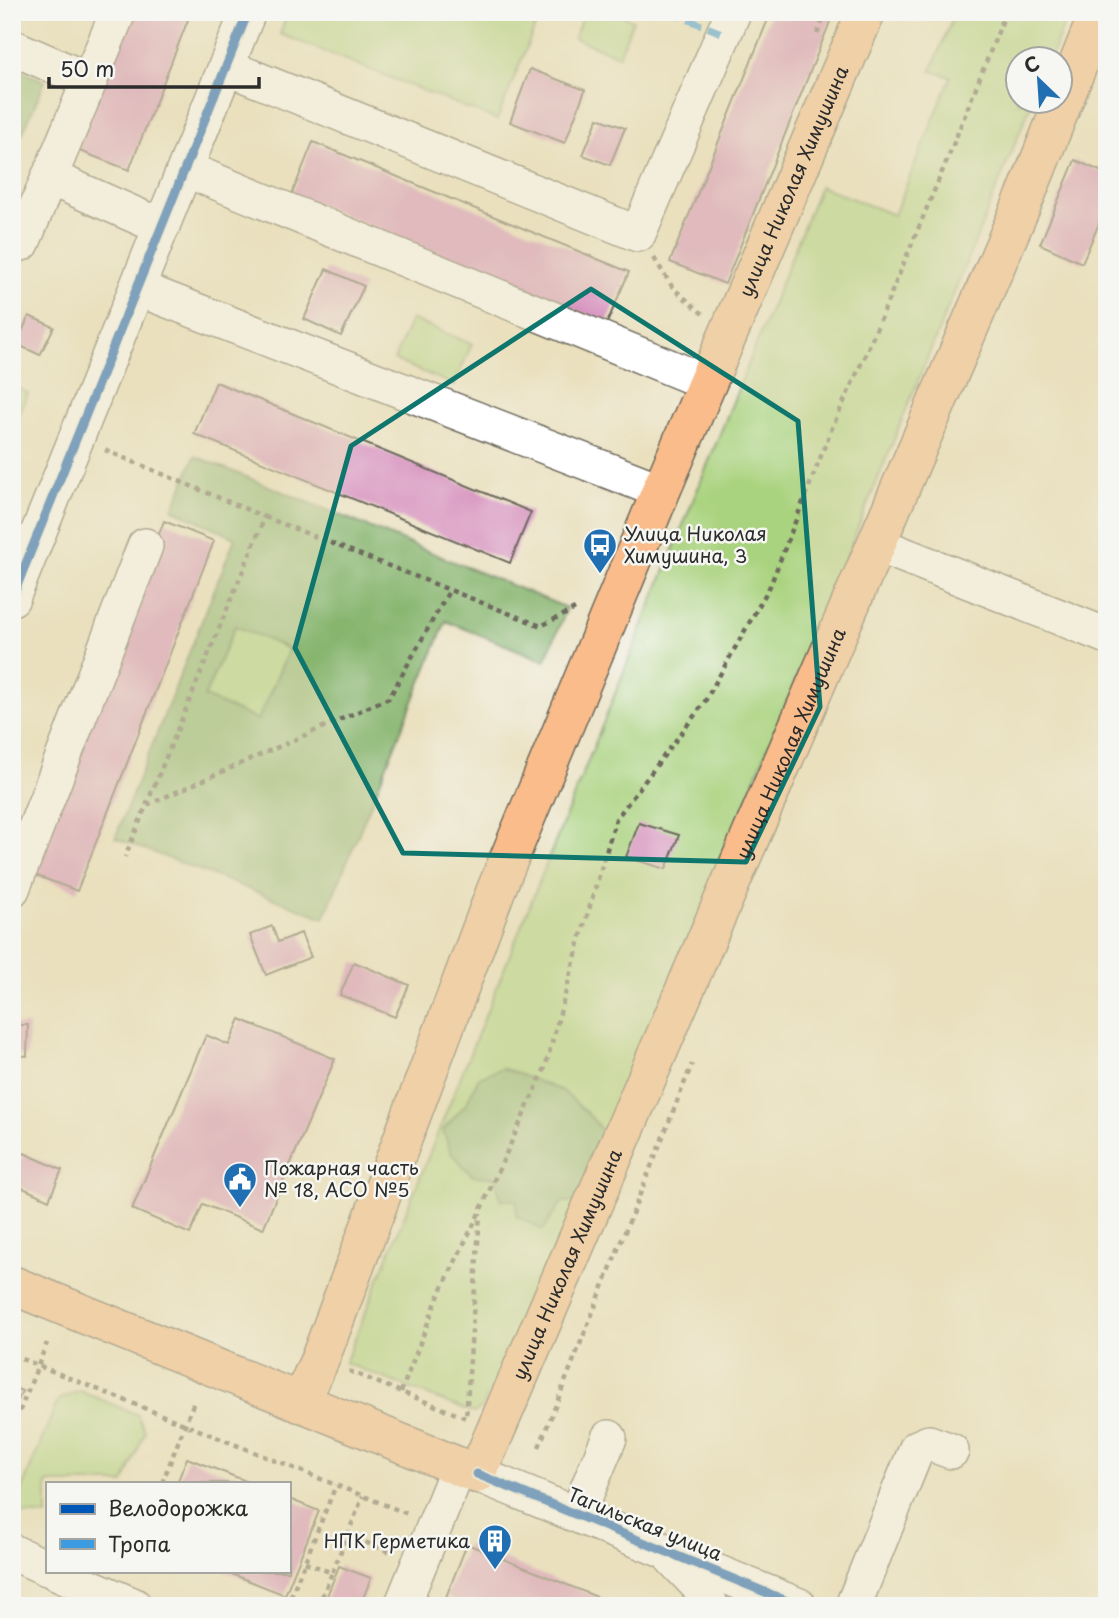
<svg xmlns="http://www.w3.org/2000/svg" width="1119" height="1618" font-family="'Playpen Sans',sans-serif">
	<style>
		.green { fill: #aad37f; stroke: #6a7f55; stroke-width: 2 }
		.forest { fill: #87b56e; stroke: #59704c; stroke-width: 2; fill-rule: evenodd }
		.building { fill: #d68dbc }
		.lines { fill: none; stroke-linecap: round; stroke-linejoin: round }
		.minor-casing { stroke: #6e6a5e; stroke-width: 38 }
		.major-casing { stroke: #6e6a5e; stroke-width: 41 }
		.path { stroke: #6e6a5e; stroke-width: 4.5; stroke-dasharray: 5 5; stroke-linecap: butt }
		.minor { stroke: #fff; stroke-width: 35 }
		.major { stroke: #f9bc8a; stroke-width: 38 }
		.quiet { stroke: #3d9ce1; stroke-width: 7; stroke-dasharray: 14 7; stroke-linecap: butt }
		.cycleway-casing { stroke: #f6f6f2; stroke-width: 13 }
		.cycleway { stroke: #0057b8; stroke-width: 9 }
		.marked { fill: none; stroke: #0f766e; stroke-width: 5; stroke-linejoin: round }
		.labels { text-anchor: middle; stroke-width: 5; stroke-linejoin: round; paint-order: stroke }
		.street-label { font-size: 19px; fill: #2b2b2b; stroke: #f6f6f2 }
		.poi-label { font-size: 19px; fill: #2b2b2b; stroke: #f6f6f2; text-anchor: start }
	</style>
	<rect width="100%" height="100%" fill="#f6f6f2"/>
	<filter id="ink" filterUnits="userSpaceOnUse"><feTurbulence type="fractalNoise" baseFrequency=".0143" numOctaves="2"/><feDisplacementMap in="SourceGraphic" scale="14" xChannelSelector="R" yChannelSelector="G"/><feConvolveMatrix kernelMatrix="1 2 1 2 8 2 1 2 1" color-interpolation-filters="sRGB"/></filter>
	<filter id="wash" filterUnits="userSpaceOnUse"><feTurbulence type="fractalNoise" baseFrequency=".00686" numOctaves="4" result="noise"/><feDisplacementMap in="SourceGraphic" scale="28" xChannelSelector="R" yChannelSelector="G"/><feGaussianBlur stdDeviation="1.57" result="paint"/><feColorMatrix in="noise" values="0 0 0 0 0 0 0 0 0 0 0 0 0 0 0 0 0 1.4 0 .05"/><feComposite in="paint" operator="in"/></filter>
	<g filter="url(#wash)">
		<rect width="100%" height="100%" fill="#eae0bd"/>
		<path class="green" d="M288,12H541L497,120L280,34Z
			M584,12H613L633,20L619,56L574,38Z
			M955,12H1069L1050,59L1018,60V102H1032L608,1139L482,1408L474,1413L345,1363L820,186L894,215L951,77L931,71Z
			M411,319L472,344L454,385L394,360Z
			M12,386L28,393L12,432Z
			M235,625L289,649L258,720L204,697Z
			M80,1391L138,1415L145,1432L124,1483H47V1516L12,1513L58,1400Z"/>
		<path class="forest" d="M12,67L45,81L22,135L12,131Z
			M195,456L567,608L545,661L446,621L324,918L115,838L235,538L173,509ZM235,626L289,649L258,720L204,697Z
			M502,1068L563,1091L591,1117L608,1139L577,1202H562L543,1230L516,1216L517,1200H501L495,1177L473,1176L451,1153L443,1130L466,1104L479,1077Z"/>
		<g id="blocks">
			<path class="building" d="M131,12H191L129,170L77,150Z
				M771,12H834L725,284L670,262Z
				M530,69L585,90L565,143L510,122Z
				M598,118L625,128L610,165L583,155Z
				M313,142L629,272L607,323L292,194Z
				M1075,160L1107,174V205L1082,263L1040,244Z
				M326,269L364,286L341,336L304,319Z
				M29,316L54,327L40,355L16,344Z
				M216,382L531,512L510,563L194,434Z
				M164,521L214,541L77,891L27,872Z
				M639,823L679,835L666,869L626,857Z
				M272,926L278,942L301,933L311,957L266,975L250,935Z
				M354,962L409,985L395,1017L340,995Z
				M240,1019L335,1059L263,1229L203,1204L190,1234L132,1209L206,1035L229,1045Z
				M12,1025H28L27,1056L12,1055Z
				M24,1153L62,1170L49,1200L12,1183V1179Z
				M12,1387L22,1391L12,1414Z
				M187,1458L251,1483H177Z
				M289,1499L319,1511L285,1595L224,1571H289Z
				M467,1544L619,1606H467L446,1597Z
				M339,1566L371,1578L360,1606H323Z"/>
		</g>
	</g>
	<g filter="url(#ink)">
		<use href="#blocks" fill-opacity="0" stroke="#6e6a5e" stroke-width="2"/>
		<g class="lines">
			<g class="minor-casing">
				<path id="minor" d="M12,47L89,81
					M226,67L638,234L733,12
					M185,169L708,383
					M49,177L162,227
					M12,238L22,243L118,12
					M137,288L661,491
					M876,544L1107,636
					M12,598L248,12
					M12,889L145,546
					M477,1474L799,1606
					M577,1515L609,1438
					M12,1552L47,1568
					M672,1558L698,1585L711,1606
					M54,1571L134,1606
					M402,1606L459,1466
					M853,1606L917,1448L929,1443L951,1451"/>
			</g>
			<g class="major-casing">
				<g id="major">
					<path id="s1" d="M12,1285L477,1474L1026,195L1099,12"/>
					<path id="s2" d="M300,1403L320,1359L496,890L661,491L866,12"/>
				</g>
			</g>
			<path class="path" d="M995,12L1001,23
				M817,34L826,12
				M654,258L673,288L703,314
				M105,450L265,517L125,857
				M265,517L541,626L575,609
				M147,805L389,698L449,591
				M12,1355L408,1514
				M349,1371L466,1418L480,1213
				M401,1392L438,1297L481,1209L545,1068L581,936L616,819L704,703L770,586L832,428L867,351L947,160L1006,12
				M12,1430L47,1343
				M539,1447L692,1064
				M162,1483L194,1402
				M347,1535L392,1553
				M305,1562L332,1573L363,1496
				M287,1606L336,1485
				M318,1606L332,1573"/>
			<use href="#minor" class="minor"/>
			<use href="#major" class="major"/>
			<path class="quiet" d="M669,12L724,34"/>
			<g class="cycleway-casing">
				<path id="cycleway" d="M12,598L248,12
					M477,1474L799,1606"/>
			</g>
			<use href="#cycleway" class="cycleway"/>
		</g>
	</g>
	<path d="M0 0H1119V1618H0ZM591,289L798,421L820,707L746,862L403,853L295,648L351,446Z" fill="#eae0bd" fill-opacity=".55" fill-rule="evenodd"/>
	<path class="marked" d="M591,289L798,421L820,707L746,862L403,853L295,648L351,446Z"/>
	<defs>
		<g id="bus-pin" transform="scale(1.75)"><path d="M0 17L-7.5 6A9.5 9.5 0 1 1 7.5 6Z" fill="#1f6fb2" stroke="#f6f6f2"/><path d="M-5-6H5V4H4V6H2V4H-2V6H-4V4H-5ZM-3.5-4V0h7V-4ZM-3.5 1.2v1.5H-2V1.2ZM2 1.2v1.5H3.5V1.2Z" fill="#fff"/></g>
		<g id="civic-pin" transform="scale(1.75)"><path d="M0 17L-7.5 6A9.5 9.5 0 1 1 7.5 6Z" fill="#1f6fb2" stroke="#f6f6f2"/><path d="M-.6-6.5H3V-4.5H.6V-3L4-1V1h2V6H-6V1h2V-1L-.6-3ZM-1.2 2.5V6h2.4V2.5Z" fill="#fff"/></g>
		<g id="building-pin" transform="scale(1.75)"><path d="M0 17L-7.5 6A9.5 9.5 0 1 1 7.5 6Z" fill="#1f6fb2" stroke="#f6f6f2"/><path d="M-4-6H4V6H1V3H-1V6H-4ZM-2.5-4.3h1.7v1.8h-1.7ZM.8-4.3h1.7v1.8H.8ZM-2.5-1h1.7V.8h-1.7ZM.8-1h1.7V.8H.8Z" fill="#fff"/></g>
	</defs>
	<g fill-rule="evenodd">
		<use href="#bus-pin" x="600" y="545"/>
		<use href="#civic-pin" x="240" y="1179"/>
		<use href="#building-pin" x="495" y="1541"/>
	</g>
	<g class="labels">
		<g class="street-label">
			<text dy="7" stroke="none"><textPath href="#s2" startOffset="1318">улица Николая Химушина</textPath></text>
			<text dy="7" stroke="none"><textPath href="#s1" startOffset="1297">улица Николая Химушина</textPath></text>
			<text dy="7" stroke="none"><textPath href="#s1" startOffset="730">улица Николая Химушина</textPath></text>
			<text transform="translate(645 1524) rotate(22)" y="7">Тагильская улица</text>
		</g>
		<g class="poi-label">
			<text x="624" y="541">Улица Николая<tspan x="624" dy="22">Химушина, 3</tspan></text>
			<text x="264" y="1175">Пожарная часть<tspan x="264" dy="22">№ 18, АСО №5</tspan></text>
			<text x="470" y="1548" text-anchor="end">НПК Герметика</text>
		</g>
	</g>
	<rect width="1119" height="1618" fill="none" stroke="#f6f6f2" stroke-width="42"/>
	<rect x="46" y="1482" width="245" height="91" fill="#f6f6f2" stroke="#a5a5a2" stroke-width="2"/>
	<rect x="60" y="1504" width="35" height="10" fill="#0057b8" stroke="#a5a5a2" stroke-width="2"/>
	<text x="108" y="1516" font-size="21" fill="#2b2b2b">Велодорожка</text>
	<rect x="60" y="1539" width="35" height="10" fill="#3d9ce1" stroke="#a5a5a2" stroke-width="2"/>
	<text x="108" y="1552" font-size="21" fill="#2b2b2b">Тропа</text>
	<g transform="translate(1039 80) rotate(335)"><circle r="33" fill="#f6f6f2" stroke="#a5a5a2" stroke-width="2"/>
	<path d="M0-5L12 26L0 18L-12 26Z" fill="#1f6fb2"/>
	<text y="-10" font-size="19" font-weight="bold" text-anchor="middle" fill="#2b2b2b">С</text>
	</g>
	<path d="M49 77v10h210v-10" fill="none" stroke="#2b2b2b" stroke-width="3.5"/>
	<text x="60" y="77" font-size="21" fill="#2b2b2b" stroke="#f6f6f2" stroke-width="5" paint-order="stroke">50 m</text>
</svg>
